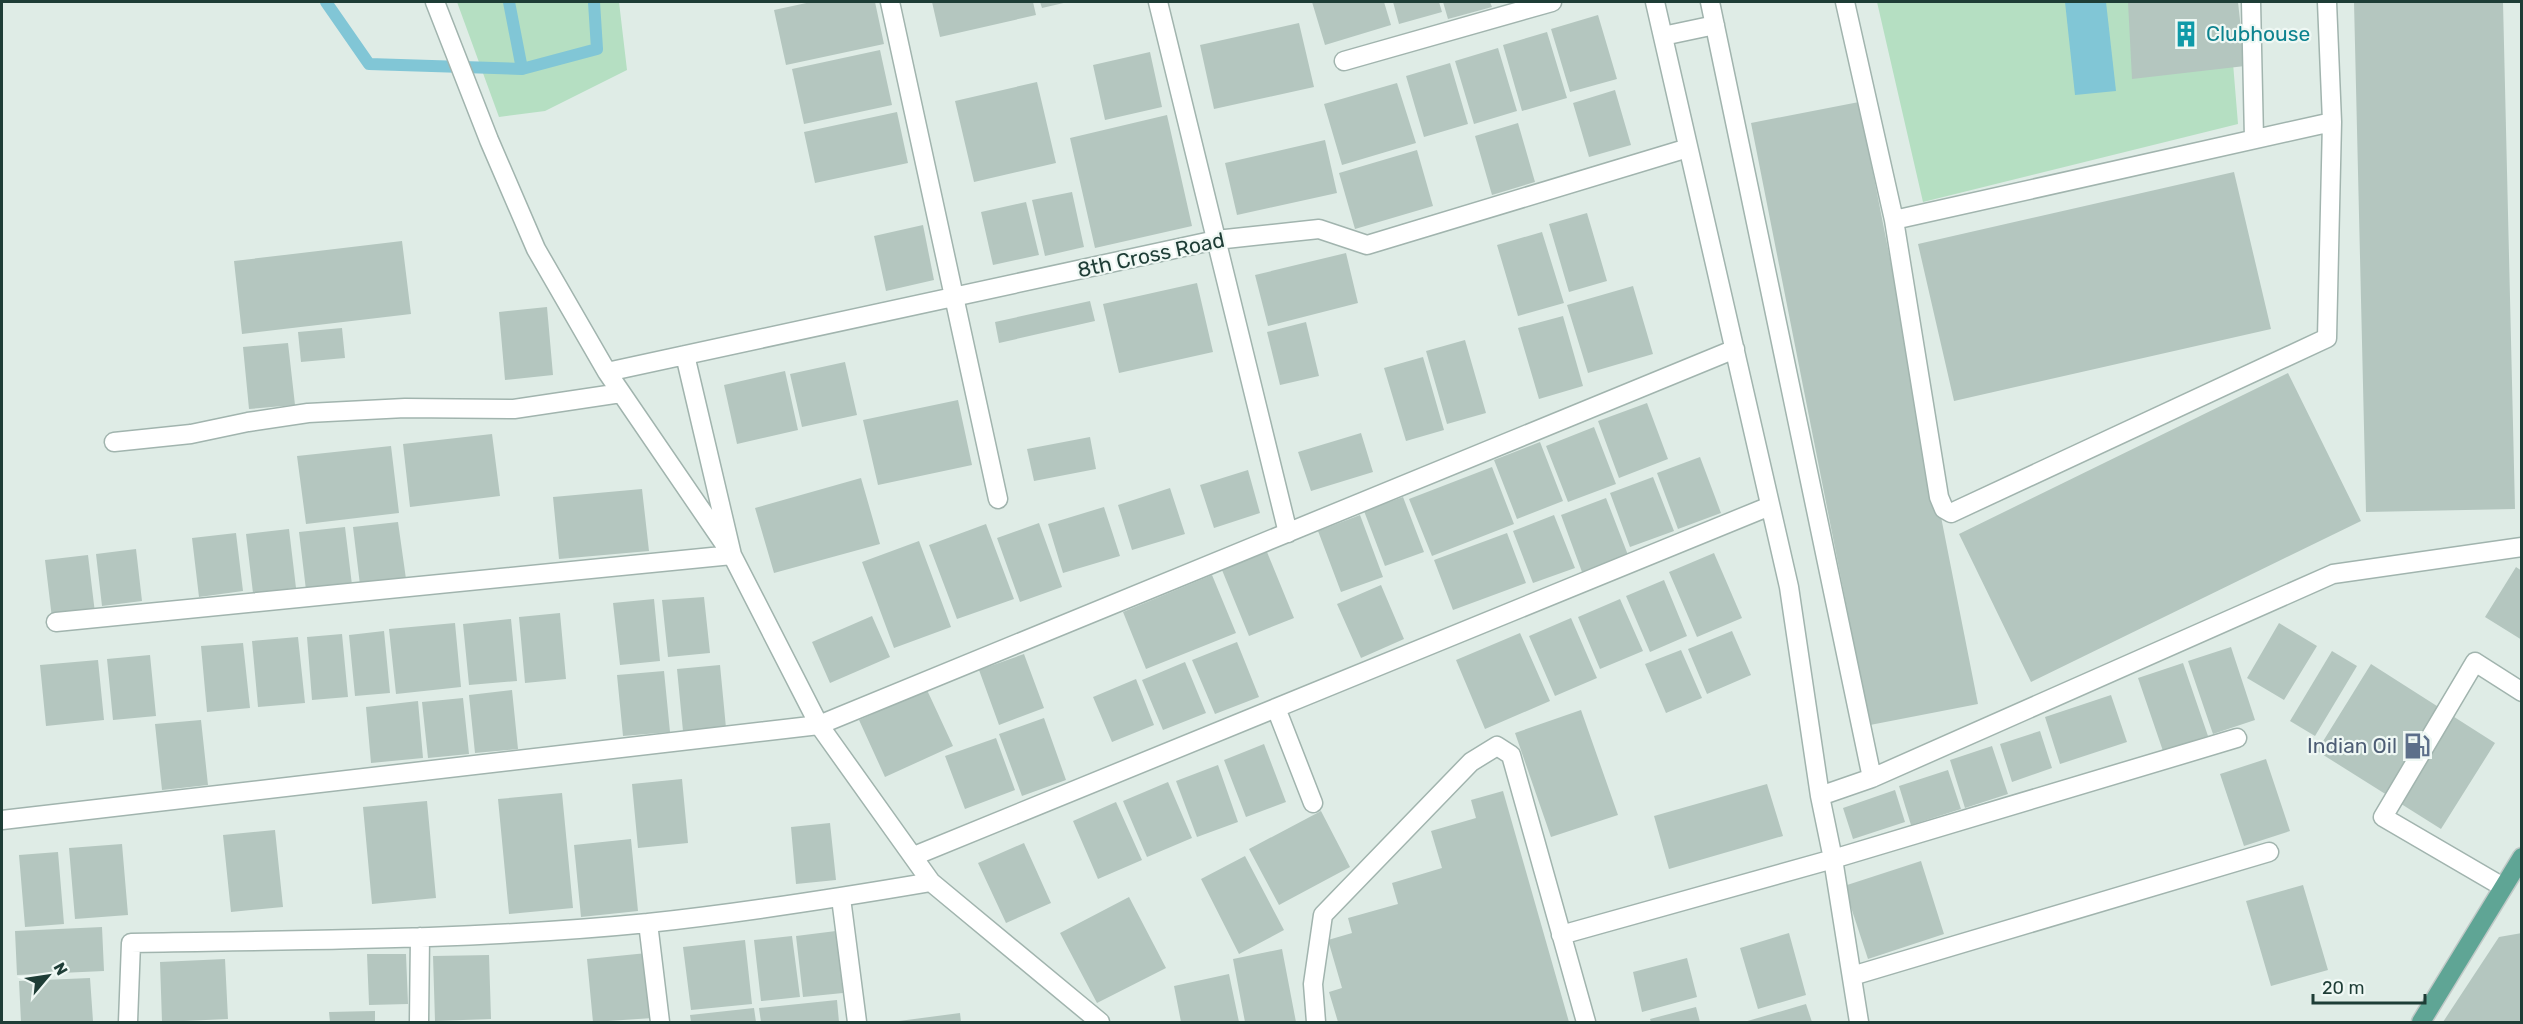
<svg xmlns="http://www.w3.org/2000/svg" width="2523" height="1024" font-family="Rubik,sans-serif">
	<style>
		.green { fill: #b5dfc2 }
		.water { fill: #81c6d6 }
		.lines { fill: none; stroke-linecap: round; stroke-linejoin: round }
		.stream { stroke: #81c6d6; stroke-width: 12 }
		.building { fill: #b4c6bf }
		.minor-casing { stroke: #a1b4ae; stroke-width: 21 }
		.major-casing { stroke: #c0c9c7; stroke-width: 21 }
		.minor { stroke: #fff; stroke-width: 18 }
		.major { stroke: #5fa595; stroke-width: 18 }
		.labels { text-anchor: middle; stroke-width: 4.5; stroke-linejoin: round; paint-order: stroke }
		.culture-label { font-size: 21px; fill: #0d838f; stroke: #eff8f4; text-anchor: start }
		.street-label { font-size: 21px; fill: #1e3d36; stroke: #eff8f4 }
		.service-label { font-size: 21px; fill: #4e5e75; stroke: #eff8f4; text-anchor: end }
	</style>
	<rect width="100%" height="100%" fill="#dfece6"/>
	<path class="green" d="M457,2H619L627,70L545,111L499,117Z
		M1877,2H2228L2238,124L1923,202Z"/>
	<path class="water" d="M2065,2H2106L2116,91L2075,95Z"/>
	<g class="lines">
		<path class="stream" d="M326,2L369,64L522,69L509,2
			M522,69L597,49L594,2"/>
	</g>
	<path class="building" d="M811,2H875L884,44L786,65L774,10Z
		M932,2H1033L1036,15L940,37Z
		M1040,2H1068L1042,8Z
		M1312,2H1384L1391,25L1325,45Z
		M1393,2H1439L1442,12L1399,24Z
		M1443,2H1490L1492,7L1448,19Z
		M2128,2H2238L2245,66L2132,79Z
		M2354,2H2503L2515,509L2366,512Z
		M1598,15L1617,79L1570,92L1551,29Z
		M1299,23L1314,87L1214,109L1200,45Z
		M1547,32L1567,98L1522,111L1503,45Z
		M1498,48L1517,111L1474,124L1455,61Z
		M880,50L892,105L804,124L792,69Z
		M1150,52L1162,107L1105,120L1093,65Z
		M1450,63L1468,124L1424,137L1406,76Z
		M1037,82L1056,163L974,182L955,101Z
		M1397,83L1416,143L1342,165L1324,104Z
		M1615,90L1631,145L1589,157L1573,103Z
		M1859,102L1978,704L1870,725L1751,123Z
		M897,112L908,163L815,183L804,132Z
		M1167,115L1192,226L1095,248L1070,138Z
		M1518,123L1535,182L1492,195L1475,136Z
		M1325,140L1337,193L1237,215L1225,163Z
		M1417,150L1433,206L1355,229L1339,173Z
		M2234,172L2271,329L1954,401L1918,244Z
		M1072,192L1084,247L1045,256L1032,200Z
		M1026,202L1039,255L993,265L981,212Z
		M1587,213L1607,281L1569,292L1549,224Z
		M923,225L934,280L886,291L874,236Z
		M1542,232L1564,303L1518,316L1497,245Z
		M402,241L411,314L242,334L234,261Z
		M1346,253L1358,303L1268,326L1255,275Z
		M1197,283L1213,352L1119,373L1103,304Z
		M1633,286L1653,354L1588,373L1567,305Z
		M1090,301L1095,321L999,343L995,322Z
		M547,307L553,375L505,380L499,312Z
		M1563,316L1583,386L1539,399L1518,328Z
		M1306,322L1319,376L1280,385L1267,332Z
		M342,328L345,358L301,362L298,332Z
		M1465,340L1486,413L1447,424L1426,351Z
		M288,343L295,405L249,409L243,347Z
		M1423,357L1444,430L1406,441L1384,368Z
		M845,362L857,415L802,427L790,374Z
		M785,371L798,430L737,444L724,385Z
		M2288,373L2361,521L2031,682L1959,534Z
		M958,400L972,465L878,485L863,420Z
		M1647,403L1668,459L1619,478L1598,421Z
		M1594,427L1616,484L1568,502L1546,446Z
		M1361,433L1373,472L1311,491L1298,452Z
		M492,434L500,496L410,507L403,444Z
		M1090,437L1096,469L1034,481L1027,449Z
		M1540,442L1563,501L1517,519L1494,460Z
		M391,446L399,513L306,524L297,456Z
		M1700,457L1721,513L1678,529L1657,473Z
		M1492,467L1514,524L1432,556L1409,499Z
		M1248,470L1260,513L1214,528L1200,485Z
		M1653,477L1674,531L1630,547L1610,493Z
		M861,478L880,544L774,573L755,508Z
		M1170,488L1185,534L1132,550L1118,505Z
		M642,489L649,551L559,559L553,497Z
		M1403,497L1424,552L1385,566L1364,511Z
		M1606,498L1628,555L1582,572L1561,515Z
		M1104,507L1120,556L1063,573L1048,524Z
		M1360,515L1383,577L1341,592L1318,531Z
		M1554,515L1575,568L1533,583L1513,531Z
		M398,522L406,579L360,585L353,527Z
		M1039,523L1062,587L1020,602L997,538Z
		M986,524L1014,599L957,619L929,545Z
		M345,527L352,585L306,590L299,532Z
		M289,529L296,588L253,593L246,534Z
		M236,533L243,591L199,597L192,538Z
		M1507,533L1526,583L1453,610L1434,560Z
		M919,541L951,627L894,648L862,562Z
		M136,549L142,601L102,606L96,554Z
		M1267,552L1294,618L1249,636L1222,570Z
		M1714,553L1742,618L1697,637L1669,572Z
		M88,555L95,613L52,618L45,560Z
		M2516,567L2522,571V640L2485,617Z
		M1212,575L1236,633L1146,669L1123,612Z
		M1664,580L1687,636L1650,652L1626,596Z
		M1381,585L1404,639L1361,658L1337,604Z
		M704,597L710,653L668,657L662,600Z
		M654,599L660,661L620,665L613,603Z
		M1620,599L1643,651L1600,669L1578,617Z
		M560,613L566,679L525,683L519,617Z
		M872,616L890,657L830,683L812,642Z
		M1571,618L1597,678L1555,696L1529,636Z
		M511,619L517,681L469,685L463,624Z
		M455,623L461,687L396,694L389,629Z
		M2279,623L2317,646L2284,700L2247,678Z
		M384,631L390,693L355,696L349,635Z
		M1732,631L1751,675L1707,694L1688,649Z
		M1520,633L1550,701L1485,729L1456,660Z
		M342,634L348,697L312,700L307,637Z
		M298,637L305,703L258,707L252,641Z
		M1237,642L1259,697L1215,714L1192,660Z
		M243,643L250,708L207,712L201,646Z
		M2231,647L2255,720L2213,734L2188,661Z
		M1681,650L1702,698L1666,713L1645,664Z
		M2332,651L2357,666L2315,736L2290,721Z
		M1024,654L1044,708L999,725L979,670Z
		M150,655L156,716L113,720L107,659Z
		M98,660L104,720L46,726L40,665Z
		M1185,662L1206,713L1163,730L1142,680Z
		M2183,663L2208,736L2163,751L2138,678Z
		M2371,664L2495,743L2441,829L2317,751Z
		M720,665L726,728L683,731L677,669Z
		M664,671L670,732L623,736L617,675Z
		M1136,679L1154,725L1112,742L1093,697Z
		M512,690L518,749L475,753L469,695Z
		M927,690L953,746L885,777L859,720Z
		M2111,695L2127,742L2060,764L2045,717Z
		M463,698L469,754L428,758L422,702Z
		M418,701L423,758L371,763L366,707Z
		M1581,710L1618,815L1551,837L1515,733Z
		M1044,718L1066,780L1022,796L999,734Z
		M201,720L208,785L162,790L155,724Z
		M2040,731L2052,768L2012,782L2000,744Z
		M996,738L1015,790L965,809L945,756Z
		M1264,744L1286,802L1246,817L1224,760Z
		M1992,746L2008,794L1965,808L1950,760Z
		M2266,759L2290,831L2244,846L2220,774Z
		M1218,765L1238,822L1197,837L1176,781Z
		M1948,770L1961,809L1911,825L1899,786Z
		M682,779L688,843L638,848L632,784Z
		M1168,782L1192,838L1147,857L1123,801Z
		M1767,784L1783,836L1669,869L1654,816Z
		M1895,790L1905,822L1853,839L1843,808Z
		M1503,791L1569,1022H1338L1329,992L1342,988L1328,940L1352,933L1348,918L1398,904L1392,883L1442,868L1431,831L1476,818L1471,800Z
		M562,793L573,908L509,914L498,799Z
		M427,801L436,898L372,904L363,807Z
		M1116,802L1142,860L1098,879L1073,821Z
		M1321,811L1350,867L1279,905L1249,849Z
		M830,823L836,880L796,884L791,827Z
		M275,830L283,907L231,912L223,835Z
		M631,839L638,911L581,917L574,845Z
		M1024,843L1051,903L1006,923L978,863Z
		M122,844L128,915L75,919L69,848Z
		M58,852L64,924L25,927L19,855Z
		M1245,856L1284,930L1239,954L1201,879Z
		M1921,861L1944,934L1868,959L1844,886Z
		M2303,885L2328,970L2271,986L2246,901Z
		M1129,897L1166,968L1097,1003L1060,933Z
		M102,927L104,971L17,975L15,931Z
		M836,931L843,993L803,997L796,936Z
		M1789,933L1806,995L1758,1009L1740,948Z
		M2522,933V1022H2443L2499,937Z
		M792,936L800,997L761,1001L754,940Z
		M745,940L752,1004L691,1010L683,947Z
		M1282,949L1296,1022H1245L1233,959Z
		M647,953L653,1018L593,1022L587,959Z
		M367,954H406L408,1004L369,1005Z
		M489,955L491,1019L435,1021L433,956Z
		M1687,958L1697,997L1642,1012L1633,972Z
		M225,959L228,1019L162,1022L160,962Z
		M1229,974L1239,1022H1181L1174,986Z
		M90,978L93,1021L21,1022L19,981Z
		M837,1000L839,1022H761L759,1008Z
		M1806,1004L1812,1022H1744Z
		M1696,1007L1700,1022H1651L1650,1019Z
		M754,1008L756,1022H691L690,1015Z
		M375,1011V1022H330L329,1012Z
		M960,1013L961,1022H899V1021Z"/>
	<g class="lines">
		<g class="minor-casing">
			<path id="minor" d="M435,2L489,140L536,249L607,372L732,555L819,725L931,882L1100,1022
				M890,2L998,499
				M1158,2L1288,533
				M1655,2L1789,587L1820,796L1833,859L1859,1022
				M1710,2L1872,778
				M1845,2L1894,220L1939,497L1944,509L1951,513L2327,338L2332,122L2327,2
				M2251,2L2254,139
				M1663,36L1715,25
				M1344,61L1552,2
				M1894,220L2332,122
				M607,372L1216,240L1319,229L1367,245L1688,148
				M114,442L191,434L248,422L308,413L405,408L514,409L621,393
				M56,622L732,555L685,355
				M1276,708L1313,803
				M1820,796L1872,778L2333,574L2522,547
				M2,820L819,725L1735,349
				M914,856L1770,506
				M2503,887L2383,817L2475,662L2522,692
				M841,898L857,1022
				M648,923L660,1022
				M1561,935L1833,859L2237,738
				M1852,976L2269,852
				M128,1022L131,943C304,940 477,940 648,923C743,913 837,898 931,882
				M419,1022L420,937
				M1316,1022L1313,984L1323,915L1471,762L1497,746L1511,755L1586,1022"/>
		</g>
		<g class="major-casing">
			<path id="major" d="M2421,1022L2522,857"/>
		</g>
		<use href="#minor" class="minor"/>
		<use href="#major" class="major"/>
	</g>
	<defs>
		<g id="building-bare" transform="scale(2.07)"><path d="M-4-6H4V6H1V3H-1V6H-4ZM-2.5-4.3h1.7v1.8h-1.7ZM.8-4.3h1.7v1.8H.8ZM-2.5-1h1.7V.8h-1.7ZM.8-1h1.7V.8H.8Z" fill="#0f9aa8" stroke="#eff8f4" stroke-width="2.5" paint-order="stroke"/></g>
		<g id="fuel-bare" transform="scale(2.07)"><path d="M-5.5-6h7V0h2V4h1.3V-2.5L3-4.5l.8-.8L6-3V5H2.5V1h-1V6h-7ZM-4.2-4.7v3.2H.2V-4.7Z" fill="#5c6f8a" stroke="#eff8f4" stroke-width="2.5" paint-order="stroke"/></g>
	</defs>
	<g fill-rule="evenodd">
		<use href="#building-bare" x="2186" y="34"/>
		<use href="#fuel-bare" x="2417" y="746"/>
	</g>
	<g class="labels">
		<g class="culture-label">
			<text x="2206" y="41">Clubhouse</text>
		</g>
		<g class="street-label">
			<text transform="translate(1151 255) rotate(-12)" y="7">8th Cross Road</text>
		</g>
		<g class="service-label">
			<text x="2397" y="753">Indian Oil</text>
		</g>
	</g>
	<rect width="2523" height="1024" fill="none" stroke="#1e3d36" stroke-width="6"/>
	<g transform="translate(48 976) rotate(61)" stroke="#eff8f4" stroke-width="4.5" paint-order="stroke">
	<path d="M0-4.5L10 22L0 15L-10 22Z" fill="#1e3d36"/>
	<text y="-9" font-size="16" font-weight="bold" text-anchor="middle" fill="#1e3d36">N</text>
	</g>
	<path d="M2313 994v9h112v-9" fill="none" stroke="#1e3d36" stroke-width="3"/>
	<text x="2322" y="994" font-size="18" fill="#1e3d36" stroke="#eff8f4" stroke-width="4.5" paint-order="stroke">20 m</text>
</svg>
